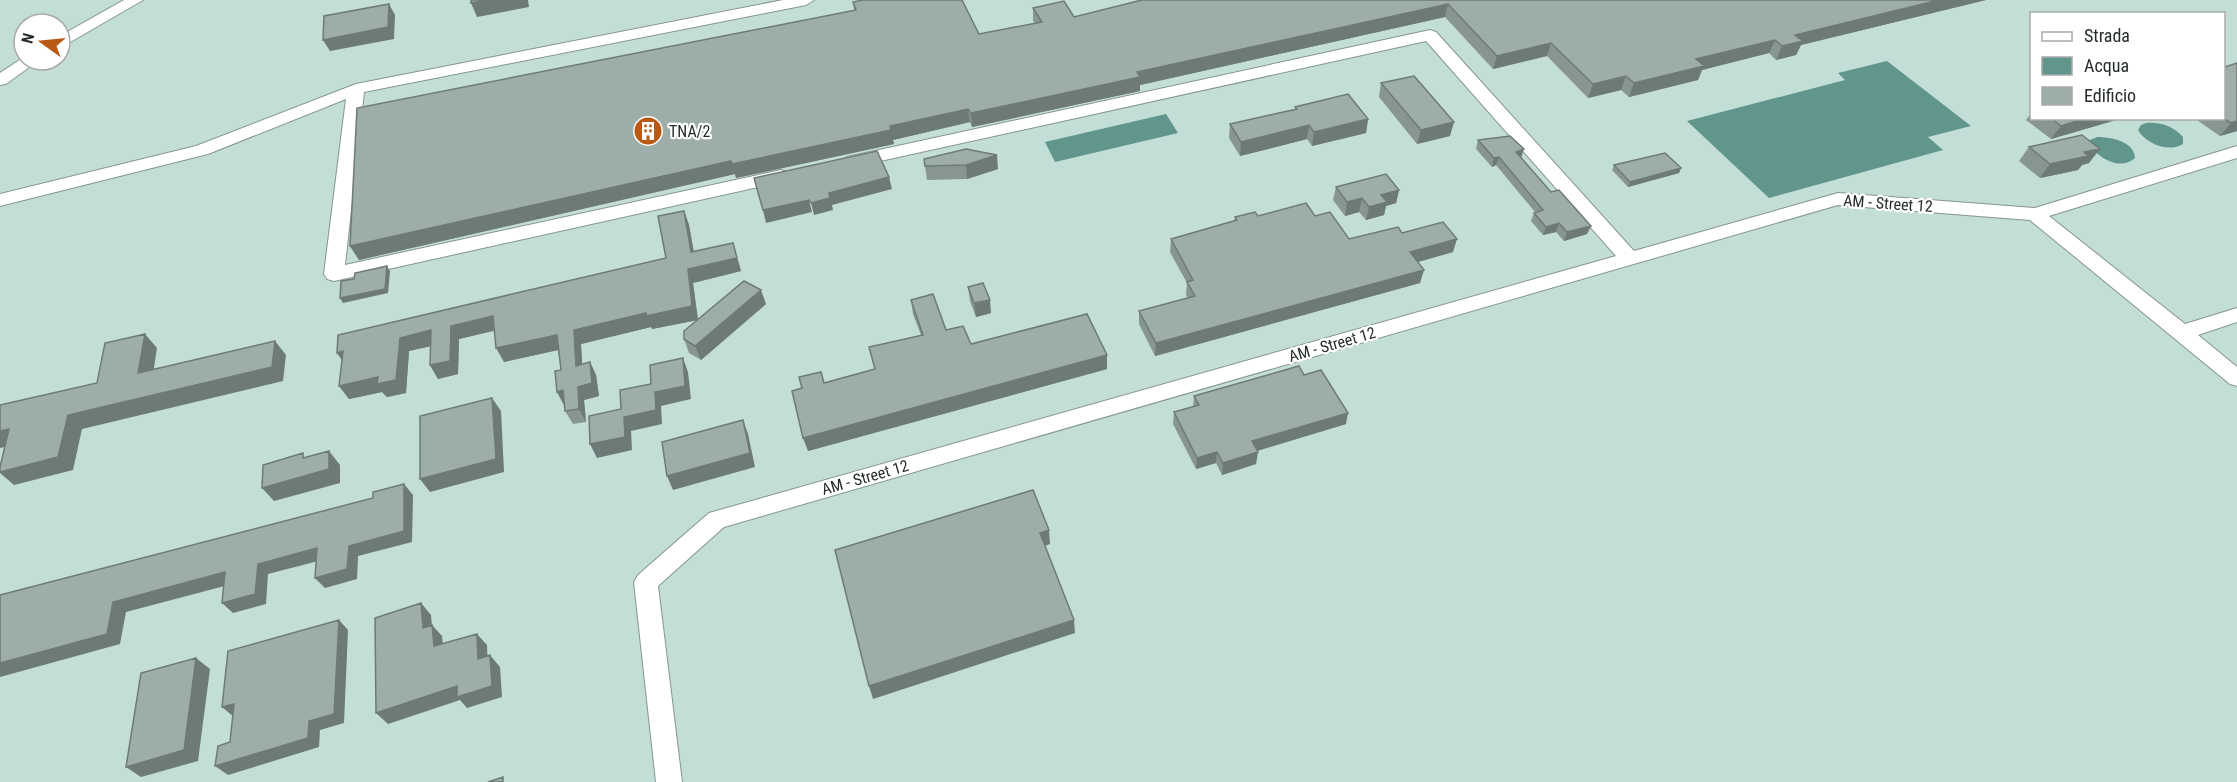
<svg xmlns="http://www.w3.org/2000/svg" width="2237" height="782" font-family="'Roboto Condensed',sans-serif">
	<style>
		.built { fill: #c3ddd7; fill-rule: evenodd }
		.water { fill: #61968c }
		.lines { fill: none; stroke-linecap: round; stroke-linejoin: round }
		.minor-casing { stroke: #859591; stroke-width: 2 }
		.minor { fill: #fff; fill-rule: evenodd }
		.wall { fill: #879692 }
		.shaded-wall { fill: #6e7a77 }
		.building { fill: #9daeaa; stroke: #6e7a77; stroke-width: 1.5 }
		.labels { text-anchor: middle; stroke-width: 4.5; stroke-linejoin: round; paint-order: stroke }
		.poi-label { font-size: 16px; fill: #262c2b; stroke: #fff; text-anchor: start }
		.street-label { font-size: 16px; fill: #262c2b; stroke: #fff }
	</style>
	<rect width="100%" height="100%" fill="#d7e8e4"/>
	<path class="built" d="M0,0H2237V782H0ZM2032,14H2224V118H2032ZM24,24H60V60H24Z"/>
	<path class="water" d="M1887,61L1971,126L1928,137L1943,150L1769,198L1687,121L1845,80L1838,73Z
		M1166,114L1178,133L1055,162L1045,142Z
		M2146,123C2160,122 2173,126 2183,137V144C2169,153 2146,144 2138,130L2141,125Z
		M2097,137C2111,137 2134,141 2135,158C2120,172 2097,157 2089,144L2090,140Z"/>
	<g class="lines">
		<g class="minor-casing">
			<path id="minor" d="M124,0H143L60,48V36Z
				M783,0H814L806,5L364,92L345,265L781,170L787,172L790,176L787,180L781,182L334,281L327,279L324,274L346,99L208,154L0,206V194L196,146L356,84Z
				M1430,30L1436,32L1634,251L1838,193L2035,208L2237,146V158L2049,216L2185,324L2237,308V322L2198,335L2237,367V386L2230,384L2030,220L1838,205L724,527L658,586L682,782H656L634,582L638,575L709,513L1616,256L1426,41L853,167L847,165L844,161L847,157Z
				M24,57V60H39L6,84L0,85V73Z"/>
		</g>
		<use href="#minor" class="minor"/>
	</g>
	<path class="wall" d="M1142,0H1986L1801,45L1796,55L1776,60L1769,53L1702,70L1698,80L1629,97L1621,90L1588,98L1547,56L1493,69L1445,17L1140,85V91L972,127L970,122L893,140L894,144L736,178L735,174L359,260L350,246L854,10L853,2L979,34L1035,23L1033,21V8L1074,17Z
		M2223,66L2237,131L2220,136L2194,118H2223Z
		M1381,83L1450,136L1417,144L1379,97Z
		M1295,107L1368,119L1366,133L1312,146L1307,139L1240,156L1229,138L1230,124L1295,109Z
		M2031,113V118H2123L2051,139L2026,120Z
		M1478,140L1521,158L1587,234L1564,241L1556,232L1543,235L1531,221L1534,213L1535,212L1496,165L1492,167L1476,149Z
		M2029,147L2089,163L2082,165L2078,170L2040,178L2019,161Z
		M924,159L998,169L967,179L927,180Z
		M1614,165L1681,168L1679,173L1628,187L1612,170Z
		M1336,187L1399,190L1396,203L1386,206L1384,215L1366,220L1359,212L1345,216L1333,200Z
		M684,211L689,225L694,252L733,243L741,271L693,283L698,320L652,329L651,327L581,344L582,364L590,362L596,375L599,396L584,400L586,422L573,424L565,411L564,405L557,392L561,370L558,350L504,362L494,331L459,339L458,374L438,379L430,365L431,346L409,351L406,393L387,397L382,392L349,399L339,386L342,360L337,353L666,258Z
		M1315,216L1349,239L1402,233L1453,252L1418,262L1420,283L1155,356L1139,324V311L1188,298L1186,295L1187,283L1170,252L1171,239L1234,221L1235,217Z
		M968,287L991,313L976,317L970,301Z
		M911,300L946,330L971,344L1107,355V369L808,451L824,383L875,369L869,347L921,335L913,314Z
		M766,304L701,360L689,353L684,339Z
		M1304,375L1346,424L1257,451L1256,464L1222,475L1216,463L1196,469L1173,424L1174,412L1193,407L1194,396Z"/>
	<path class="shaded-wall" d="M488,0H528L529,7L477,17L471,3Z
		M1939,0H1986L1801,45L1796,55L1776,60L1782,46L1795,35Z
		M389,4L395,15L394,39L330,51L323,40Z
		M1448,4L1445,17L1140,85V91L972,127L971,113L1137,72Z
		M1775,40L1769,53L1702,70L1698,80L1629,97L1634,83L1696,59Z
		M1551,43L1547,56L1493,69L1497,56Z
		M1626,76L1621,90L1588,98L1593,84Z
		M968,109L970,122L893,140L894,144L736,178L735,174L359,260L350,246L731,161Z
		M2086,118H2123L2051,139L2061,126Z
		M1368,119L1366,133L1312,146L1314,132Z
		M2237,121V131L2220,136L2231,123Z
		M1454,122L1450,136L1417,144L1421,130Z
		M1309,125L1307,139L1240,156L1241,142Z
		M1524,149L1521,158L1516,152Z
		M2100,149L2089,163L2082,165L2078,170L2040,178L2050,164L2084,152Z
		M997,155L998,169L967,179L966,165Z
		M1499,157L1496,165L1492,167L1494,158Z
		M1681,168L1679,173L1628,187L1630,182Z
		M889,177L892,189L832,205L833,210L814,215L811,203L829,193Z
		M1399,190L1396,203L1386,206L1384,215L1366,220L1369,207L1381,195Z
		M1362,198L1359,212L1345,216L1347,202Z
		M809,200L812,212L766,223L763,210Z
		M684,211L689,225L696,266L691,252Z
		M1559,223L1556,232L1543,235L1546,227Z
		M1591,226L1587,234L1564,241L1567,232Z
		M1457,239L1453,252L1407,265L1410,252Z
		M733,243L741,271L693,283L698,320L652,329L651,327L581,344L583,379L576,366L574,330L688,269Z
		M387,266L390,271L388,293L343,303L340,298Z
		M1424,270L1420,283L1155,356L1156,343Z
		M761,290L766,304L701,360L695,346Z
		M990,300L991,313L976,317L974,303Z
		M493,316L500,329L459,339L458,374L438,379L430,365L451,326Z
		M431,330L440,344L409,351L406,393L387,397L382,392L349,399L339,386L378,377L400,338Z
		M145,334L157,348L151,387L138,373Z
		M557,335L563,349L504,362L496,348Z
		M275,341L286,355L283,381L82,429L73,470L14,485L0,473V472L68,415Z
		M343,351L346,366L337,353Z
		M1107,355V369L808,451L803,438Z
		M683,358L688,372L691,399L661,406L662,424L631,431L632,450L597,458L590,444L655,392Z
		M590,362L596,375L599,396L584,400L586,422L579,409L578,387Z
		M563,390L564,405L557,392Z
		M492,398L501,411L504,472L430,492L420,479Z
		M1348,413L1346,424L1250,453L1252,441Z
		M743,420L748,434L755,467L673,490L667,476Z
		M9,429L24,443L0,448V431Z
		M329,451L340,465V483L274,501L262,488Z
		M1217,452L1216,463L1196,469L1197,458Z
		M1258,452L1256,464L1222,475L1223,463Z
		M404,484L413,495L412,542L358,556L357,579L325,588L315,578L349,546Z
		M1049,530L1050,544L1042,547L1040,533Z
		M317,548L326,559L268,574L266,604L233,613L222,603L258,564Z
		M225,572L236,583L126,612L120,644L0,677V663L113,602Z
		M421,603L431,615L433,639L423,628Z
		M339,620L348,630L344,723L320,730L319,747L228,775L215,766L309,721Z
		M1074,620L1075,633L873,699L869,686Z
		M432,625L442,636L444,658L434,646Z
		M477,634L487,645L488,670L478,659Z
		M490,655L500,667L502,697L467,708L460,700L388,724L376,713Z
		M196,658L210,669L198,761L141,777L126,767Z
		M234,704V717L222,707Z"/>
	<path class="building" d="M471,0H488L471,3Z
		M863,0H962L979,34L1042,22L1033,8L1064,1L1074,17L1142,0H1939L1795,35L1803,41L1782,46L1775,40L1696,59L1704,66L1634,83L1626,76L1593,84L1551,43L1497,56L1448,4L1137,72L1140,77L971,113L968,109L890,126L891,130L732,164L731,161L350,246L357,108L856,10L853,2Z
		M389,4L388,27L323,40L324,16Z
		M2237,63V121L2231,123L2223,118V66L2225,67Z
		M1414,76L1454,122L1421,130L1381,83Z
		M1348,94L1368,119L1314,132L1309,125L1241,142L1230,124L1297,109L1295,107Z
		M2051,118H2086L2061,126Z
		M2082,135L2100,149L2084,152L2088,156L2050,164L2029,147Z
		M1510,136L1524,149L1516,152L1551,192L1559,190L1591,226L1567,232L1559,223L1546,227L1534,213L1543,210L1499,157L1494,158L1478,140Z
		M966,149L997,155L966,165L925,166L924,159Z
		M877,151L889,177L829,193L830,198L811,203L809,200L763,210L754,178Z
		M1665,153L1681,168L1630,182L1614,165Z
		M1386,174L1399,190L1381,195L1387,202L1369,207L1362,198L1347,202L1336,187Z
		M1306,203L1315,216L1330,212L1349,239L1398,227L1402,233L1443,222L1457,239L1410,252L1424,270L1156,343L1139,311L1195,296L1187,282L1193,280L1171,239L1237,220L1235,217L1255,212L1258,216Z
		M684,211L691,252L733,243L737,258L688,269L692,306L646,316V313L574,330L576,366L590,362L592,383L578,387L579,409L565,411L563,390L557,392L555,371L561,370L557,335L496,348L493,316L451,326L450,361L430,365L431,330L400,338L396,380L377,384L378,377L339,386L343,351L337,353L338,335L666,258L658,216Z
		M387,266L385,289L340,298L341,281L354,279L355,273Z
		M744,281L761,290L695,346L684,339V331Z
		M983,283L990,300L974,303L968,287Z
		M933,294L946,330L963,326L971,344L1087,314L1107,355L803,438L792,391L802,388L799,377L821,372L824,383L875,369L869,347L923,335L911,300Z
		M145,334L138,373L275,341L272,367L68,415L58,457L0,472V467L9,429L0,431V405L97,383L105,343Z
		M683,358L685,386L655,392L656,410L624,417L625,437L590,444L589,416L621,409L620,390L651,384L650,365Z
		M1299,366L1304,375L1321,370L1348,413L1252,441L1258,452L1223,463L1217,452L1197,458L1174,412L1199,405L1194,396Z
		M492,398L496,459L420,479V416Z
		M743,420L750,453L667,476L662,442Z
		M329,451V469L262,488L263,465L303,453V458Z
		M404,484V531L349,546L347,569L315,578L317,548L258,564L255,594L222,603L225,572L113,602L107,634L0,663V595L373,498V492Z
		M1033,490L1049,530L1040,533L1074,620L869,686L835,550Z
		M421,603L423,628L432,625L434,646L477,634L478,659L490,655L492,686L457,697V686L376,713L375,618Z
		M339,620L334,714L309,721L308,738L215,766L218,746L230,742L234,704L222,707L228,651Z
		M196,658L184,750L126,767L141,673Z
		M503,777V782H488Z"/>
	<defs>
		<g id="building-disc" transform="scale(1.5)"><circle r="9.5" fill="#b95914" stroke="#fff"/><path d="M-4-6H4V6H1V3H-1V6H-4ZM-2.5-4.3h1.7v1.8h-1.7ZM.8-4.3h1.7v1.8H.8ZM-2.5-1h1.7V.8h-1.7ZM.8-1h1.7V.8H.8Z" fill="#fff"/></g>
	</defs>
	<g fill-rule="evenodd">
		<use href="#building-disc" x="648" y="131"/>
	</g>
	<g class="labels">
		<g class="poi-label">
			<text x="669" y="137">TNA/2</text>
		</g>
		<g class="street-label">
			<text transform="translate(1888 203) rotate(4)" y="6">AM - Street 12</text>
			<text transform="translate(1332 344) rotate(-16)" y="6">AM - Street 12</text>
			<text transform="translate(865 477) rotate(-16)" y="6">AM - Street 12</text>
		</g>
	</g>
	<rect x="2030" y="12" width="195" height="108" fill="#ffffff" stroke="#a8abaa" stroke-width="1.5"/>
	<rect x="2042" y="32" width="30" height="9" fill="#ffffff" stroke="#a8abaa" stroke-width="1.5"/>
	<text x="2084" y="42" font-size="18" fill="#262c2b">Strada</text>
	<rect x="2042" y="57" width="30" height="18" fill="#61968c" stroke="#a8abaa" stroke-width="1.5"/>
	<text x="2084" y="72" font-size="18" fill="#262c2b">Acqua</text>
	<rect x="2042" y="87" width="30" height="18" fill="#9daeaa" stroke="#a8abaa" stroke-width="1.5"/>
	<text x="2084" y="102" font-size="18" fill="#262c2b">Edificio</text>
	<g transform="translate(42 42) rotate(285)"><circle r="28" fill="#ffffff" stroke="#a8abaa" stroke-width="1.5"/>
	<path d="M0-4.5L10 22L0 15L-10 22Z" fill="#b95914"/>
	<text y="-9" font-size="16" font-weight="bold" text-anchor="middle" fill="#262c2b">N</text>
	</g>
</svg>
